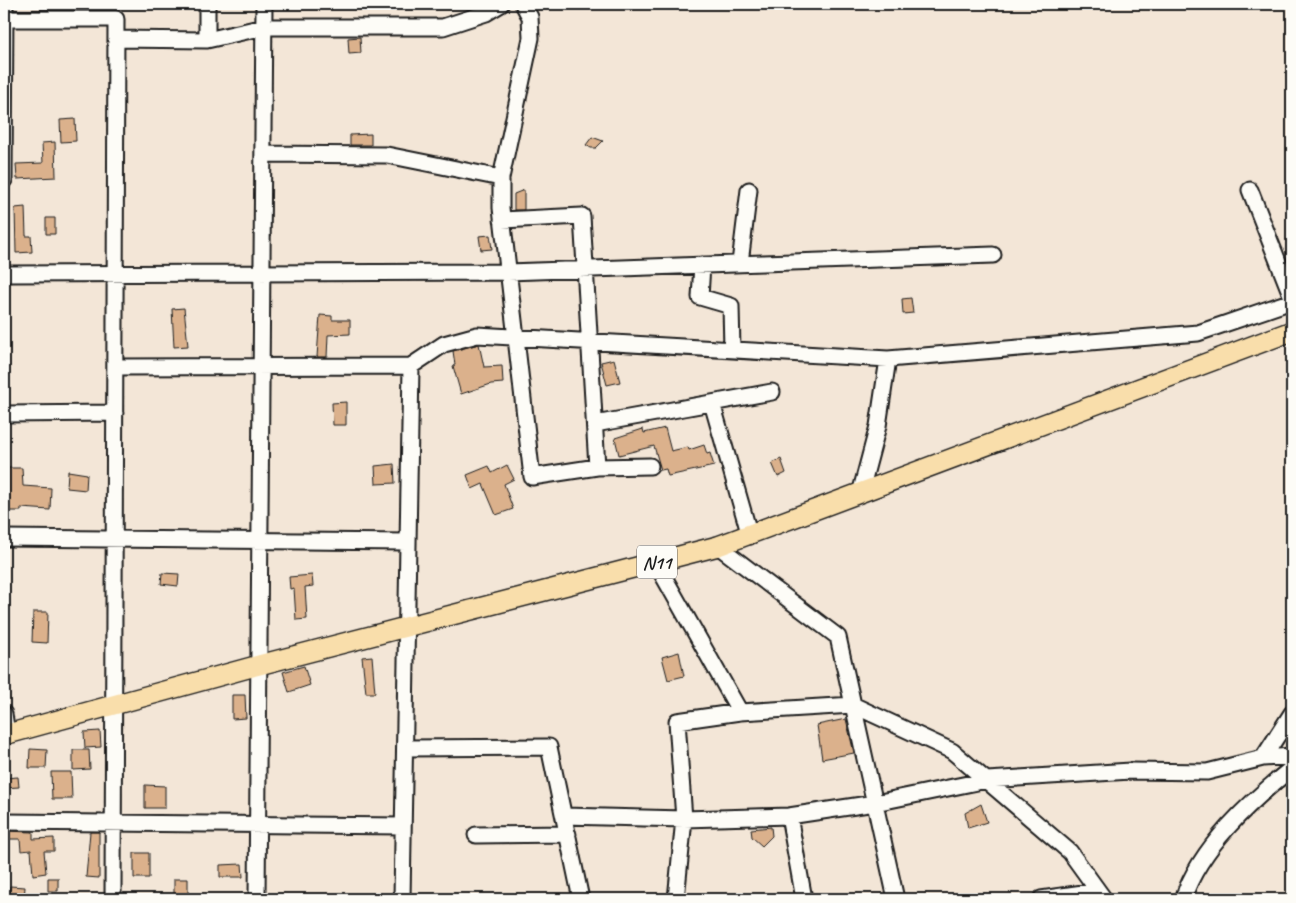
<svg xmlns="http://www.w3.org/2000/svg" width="1296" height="903" font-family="Caveat,sans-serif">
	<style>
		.building { fill: #dbb18c; stroke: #1c1c1c }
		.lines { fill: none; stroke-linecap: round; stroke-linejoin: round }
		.minor-casing { stroke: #1c1c1c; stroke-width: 19 }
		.major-casing { stroke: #1c1c1c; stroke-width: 22 }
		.minor { stroke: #fdfcf7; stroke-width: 15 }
		.major { stroke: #f9deab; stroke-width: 19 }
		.labels { text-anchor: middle; stroke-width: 4.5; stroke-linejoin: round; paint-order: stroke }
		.shield { fill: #fdfcf7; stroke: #605f5e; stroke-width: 1 }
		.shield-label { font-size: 19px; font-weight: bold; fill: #1c1c1c }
	</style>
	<rect width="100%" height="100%" fill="#f3e6d7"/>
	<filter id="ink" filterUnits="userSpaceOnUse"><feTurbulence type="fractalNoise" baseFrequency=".02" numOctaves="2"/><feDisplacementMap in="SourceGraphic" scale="10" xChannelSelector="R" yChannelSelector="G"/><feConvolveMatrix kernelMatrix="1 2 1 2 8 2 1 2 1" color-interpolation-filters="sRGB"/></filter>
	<g filter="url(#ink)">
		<path class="building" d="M360,37L361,53L349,54L348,38Z
			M75,119L76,141L61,142L60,120Z
			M371,134V145H350V135Z
			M592,137L603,141L596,148H591L586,145Z
			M55,142L56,177L17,179L16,164L43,163L42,143Z
			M524,190V210H514V194Z
			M25,207L26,236H31L32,252L16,253L15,208Z
			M46,218H55V234H46Z
			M490,235L492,249L481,250L479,236Z
			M911,298L913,313L903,314L902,299Z
			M184,308L188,346L174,347L172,309Z
			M320,315L332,316V320H350V334L328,335L327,357H317Z
			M479,344L484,367L502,366L503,383L491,384L461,394L453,366L455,365L453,351Z
			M614,359L620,382L607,385L601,362Z
			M346,402V425H333L332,403Z
			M665,428L671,451L688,447L689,450L704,445L707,454L710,453L714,466L668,476L666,469L661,470L654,446L619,455L615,438L643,429L644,433Z
			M781,459L786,473L778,477L772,463Z
			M394,464L395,483L376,484L375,466Z
			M507,465L514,479L504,484L513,509L496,515L483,484L472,489L467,475L489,466L492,473Z
			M4,468H22L23,486L51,488L50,510L21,508V511H6V481H4Z
			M68,471L87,474L86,490L67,488Z
			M162,573L179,574L178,586L161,584Z
			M312,575L313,586L305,587L307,619L296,620L294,588L290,589L289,577Z
			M33,612H48L47,643L32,642Z
			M679,652L684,676L668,680L662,657Z
			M372,656L375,693H366L362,657Z
			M304,666L310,685L289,692L283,672Z
			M232,695H245L246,718L232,719Z
			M846,719L854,753L822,759L817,725Z
			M100,731L101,747L85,748L84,732Z
			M30,749L47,750L46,768H29Z
			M73,750H89L90,769L73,770Z
			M51,772H71L72,799H52Z
			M18,777L19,787L4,788V778Z
			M145,785L165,786V808H145Z
			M981,804L987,822L968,828L965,813Z
			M771,827L772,836L762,846L752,837L751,829Z
			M4,831L33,832V839L54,838V851H44L46,873L33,875L31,850L21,851L20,839H4Z
			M90,832H99V878L86,877Z
			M134,853H149V878H134Z
			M242,864L243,877H220V865Z
			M48,878H58V891H48Z
			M174,879H188V897H174Z
			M10,886L25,887L24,899L9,898Z"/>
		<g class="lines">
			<g class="minor-casing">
				<path id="minor" d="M523,4L530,17L531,38L501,178V208L532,477L597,467L650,466
					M4,19H116L113,899
					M116,39L207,40L264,27H443L486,13L501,4
					M207,40V4
					M263,154L387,155L501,178
					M4,180L5,4
					M1250,190L1292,297
					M502,220L582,216L597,467
					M740,263L749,190
					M702,265L700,297L731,306L732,349
					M4,274L508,272L993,255
					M115,367L411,366L444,344L477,335L888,359L1198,333L1292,301
					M712,403L750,536
					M4,414L115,413
					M595,424L772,392
					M860,494L878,426L888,359
					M4,538L408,542
					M718,546L838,637L896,899
					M656,563L740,712
					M4,714L7,734
					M405,748L549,747L581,899
					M1263,758L1292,756
					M564,816L684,819L789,816L875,803L987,780L1131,771L1207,772L1263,758L1292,713
					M789,816L804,899
					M4,822L403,826
					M476,835L568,834
					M257,899L264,4
					M402,899L411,366
					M676,899L684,819L677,721L740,712L853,705L952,751L1070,852L1104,899
					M1041,899L1097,891
					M1183,899C1200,847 1251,801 1292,768"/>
			</g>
			<g class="major-casing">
				<path id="major" d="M4,735L259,665L718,546L1292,331"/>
			</g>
			<use href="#minor" class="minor"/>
			<use href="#major" class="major"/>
		</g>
	</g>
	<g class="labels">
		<rect class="shield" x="637" y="545.5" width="40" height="33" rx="4"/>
		<g class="shield-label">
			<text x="657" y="569">N11</text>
		</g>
	</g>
	<rect width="1296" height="903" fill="none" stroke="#fdfcf7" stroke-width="20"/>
	<rect x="10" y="10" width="1276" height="883" fill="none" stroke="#1c1c1c" stroke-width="2" filter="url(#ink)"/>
</svg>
